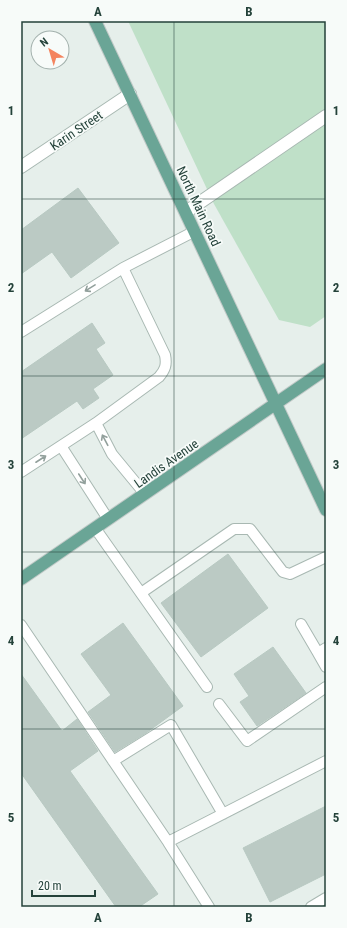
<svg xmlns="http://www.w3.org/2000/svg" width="347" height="928" font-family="'Roboto Condensed',sans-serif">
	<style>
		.green { fill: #bfe0c8 }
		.building { fill: #bbcac4; stroke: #b8c9c2 }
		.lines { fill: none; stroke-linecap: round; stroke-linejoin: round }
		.service-casing { stroke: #a8b8b2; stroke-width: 12 }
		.minor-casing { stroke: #a8b8b2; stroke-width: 14 }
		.primary-casing { stroke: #c2cac8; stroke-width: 14 }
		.service { stroke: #fff; stroke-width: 10 }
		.minor { stroke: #fff; stroke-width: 12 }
		.primary { stroke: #6aa596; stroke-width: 12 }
		.oneway { stroke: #92a09c }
		.grid { fill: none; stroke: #24423a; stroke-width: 1; stroke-opacity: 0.55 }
		.labels { text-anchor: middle; stroke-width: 3.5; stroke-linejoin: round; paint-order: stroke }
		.street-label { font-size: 13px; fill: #24423a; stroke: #f7fbf9 }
		.neatline { fill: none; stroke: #24423a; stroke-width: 1.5 }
		.grid-label { font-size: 13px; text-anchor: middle; font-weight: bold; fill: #24423a }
	</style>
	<rect width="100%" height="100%" fill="#e6efeb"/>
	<path class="green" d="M128,21H326V316L310,327L279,320L214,204Z"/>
	<path class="building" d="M78,188L119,243L71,278L52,252L21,274V230Z
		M92,323L105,343L96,349L113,375L93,389L99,398L83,409L77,401L21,439V372Z
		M228,554L268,608L201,657L161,603Z
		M123,623L183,706L146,733L115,752L88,712L111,695L81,654Z
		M273,647L306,693L257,726L240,702L249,696L234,674Z
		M21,674L62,731L77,719L98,751L70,771L158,894L139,907H116L21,773Z
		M326,806V874L270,902L243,848Z"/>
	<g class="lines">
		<g class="service-casing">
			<path id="service" d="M21,332L123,268
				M96,423L112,454L145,494
				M61,446L108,519
				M21,472L96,423L159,377C165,370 167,365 165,355L123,268L195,231
				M95,528L207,687
				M141,593L234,529H250L283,572L290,574L326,557
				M301,624L318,653
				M21,625L168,842L209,907
				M326,648L318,653L326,667
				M219,704L247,741L326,687
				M113,761L171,725L223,814
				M168,842L326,761
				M311,907L326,898"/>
		</g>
		<g class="minor-casing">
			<path id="minor" d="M21,167L130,94
				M186,212L326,116"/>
		</g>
		<g class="primary-casing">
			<path id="primary" d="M95,21L326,510
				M21,579L326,369"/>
		</g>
		<use href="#service" class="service"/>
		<use href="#minor" class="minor"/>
		<use href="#primary" class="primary"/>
	</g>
	<defs><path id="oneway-shaft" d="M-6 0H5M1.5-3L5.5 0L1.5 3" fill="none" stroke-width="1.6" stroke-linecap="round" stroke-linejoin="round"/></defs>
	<g class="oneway">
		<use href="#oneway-shaft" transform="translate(90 288) rotate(148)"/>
		<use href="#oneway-shaft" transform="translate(105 440) rotate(-118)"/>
		<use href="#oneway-shaft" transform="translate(41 459) rotate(-33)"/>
		<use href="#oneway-shaft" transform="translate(82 479) rotate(57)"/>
	</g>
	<path class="grid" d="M174,21V907M21,199H326M21,376H326M21,552H326M21,729H326"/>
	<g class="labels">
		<g class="street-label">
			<text transform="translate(76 130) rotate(-34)" y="5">Karin Street</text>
			<text transform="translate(199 206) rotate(65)" y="5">North Main Road</text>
			<text transform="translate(166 463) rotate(-35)" y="5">Landis Avenue</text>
		</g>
	</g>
	<rect width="347" height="928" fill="none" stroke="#f7fbf9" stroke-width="44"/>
	<g transform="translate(50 50) rotate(322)"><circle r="19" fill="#f7fbf9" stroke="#a3b1ad"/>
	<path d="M0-3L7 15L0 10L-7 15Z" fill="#f4845f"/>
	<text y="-6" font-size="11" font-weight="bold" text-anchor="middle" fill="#24423a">N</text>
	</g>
	<path d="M32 890v6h63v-6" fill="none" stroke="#24423a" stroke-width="2"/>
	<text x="38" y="890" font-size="12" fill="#24423a" stroke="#f7fbf9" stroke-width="3" paint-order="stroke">20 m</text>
	<rect x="22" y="22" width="303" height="884" class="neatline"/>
	<g class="grid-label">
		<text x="98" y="16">A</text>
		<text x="249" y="16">B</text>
		<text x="11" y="115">1</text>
		<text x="336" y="115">1</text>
		<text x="11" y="292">2</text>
		<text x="336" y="292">2</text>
		<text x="11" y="469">3</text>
		<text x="336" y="469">3</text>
		<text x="11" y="645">4</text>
		<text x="336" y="645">4</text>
		<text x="11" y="822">5</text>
		<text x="336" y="822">5</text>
		<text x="98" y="922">A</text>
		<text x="249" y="922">B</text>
	</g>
</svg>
